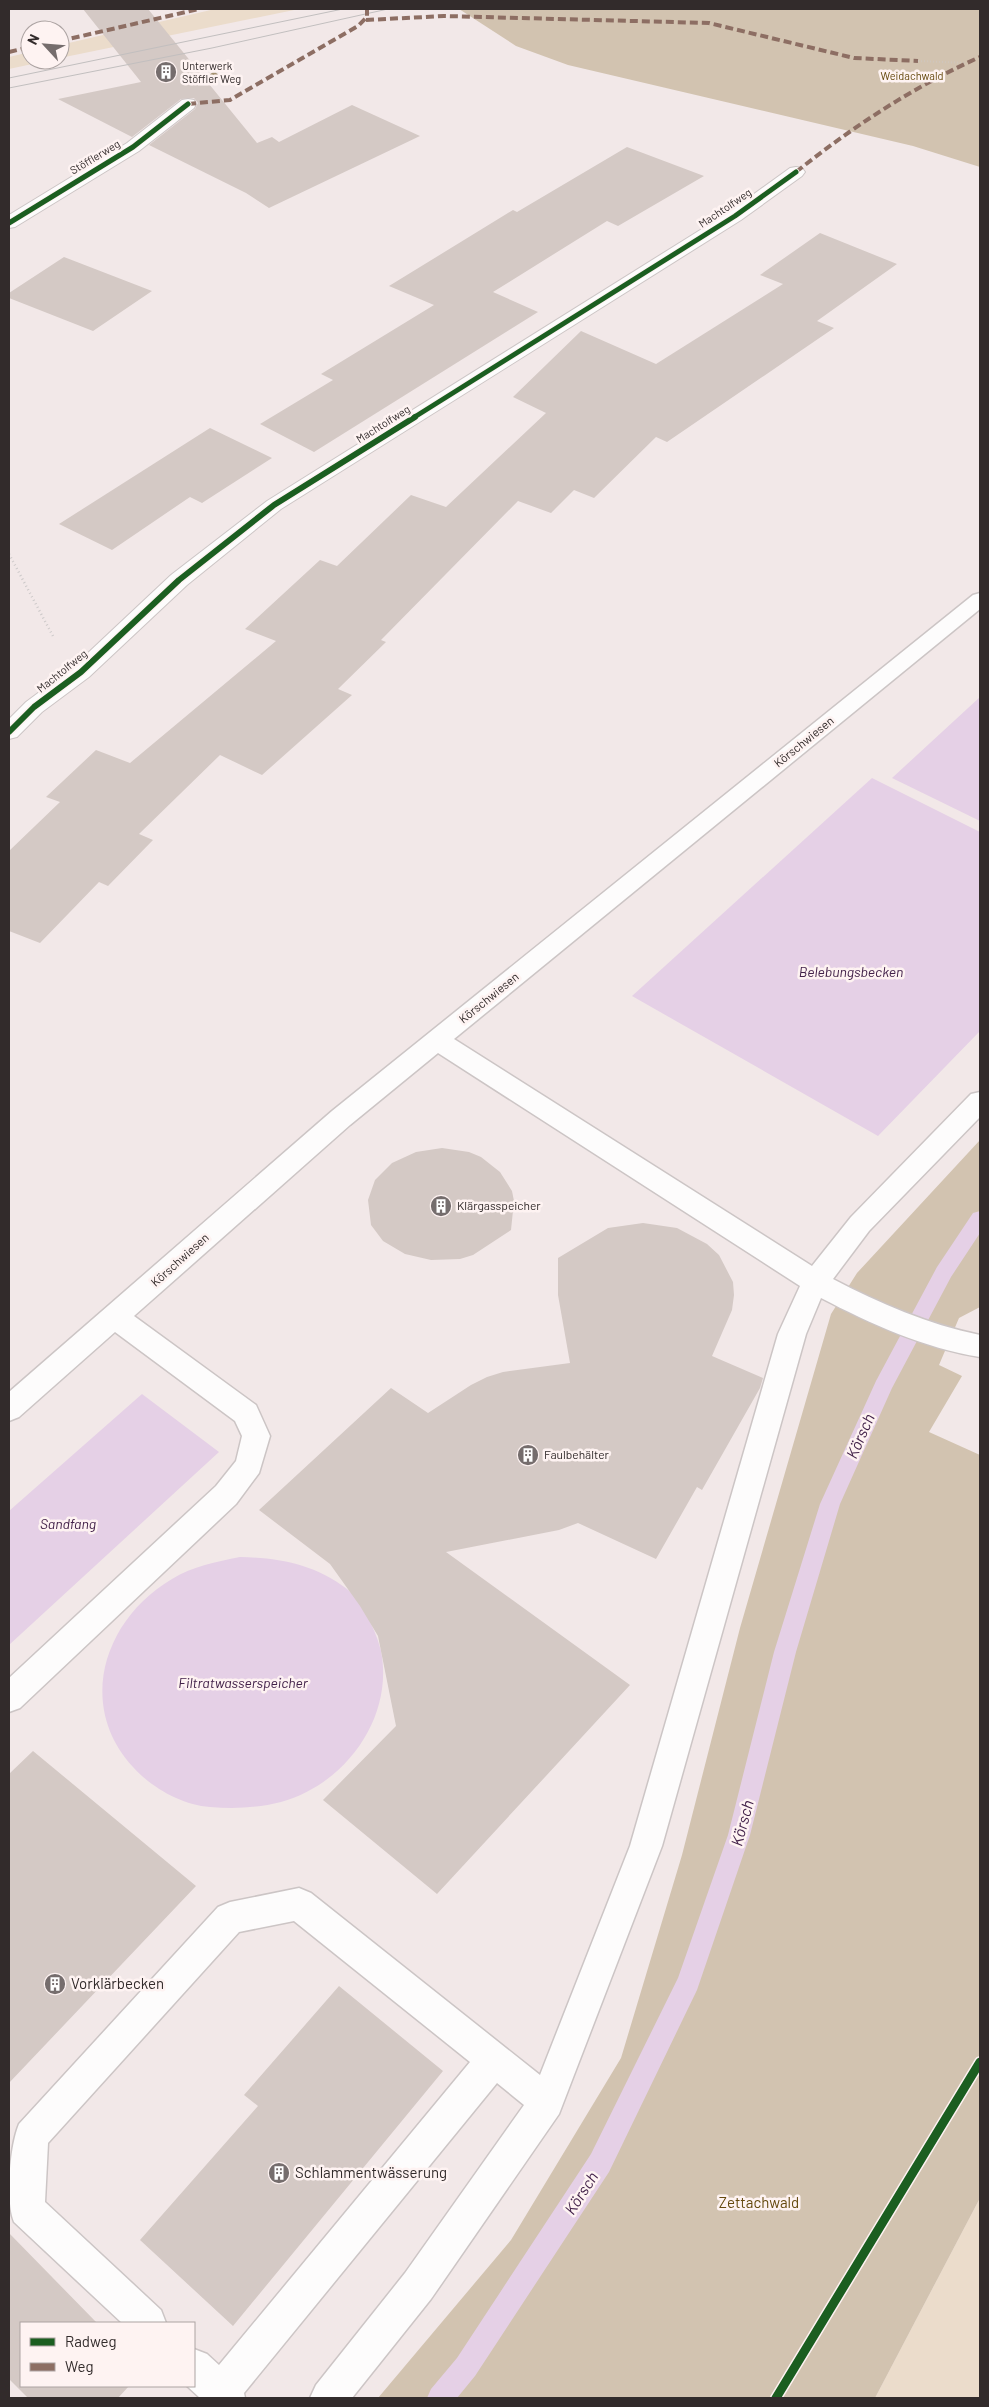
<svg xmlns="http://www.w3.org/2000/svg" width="989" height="2407" font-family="Barlow,sans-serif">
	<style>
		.green { fill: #ebdccb }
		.forest { fill: #d2c3b0 }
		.water { fill: #e5d0e6 }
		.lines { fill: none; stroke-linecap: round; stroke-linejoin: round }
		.stream { fill: #e5d0e6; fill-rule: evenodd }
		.building { fill: #d4c9c5 }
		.lane-casing { stroke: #ccc5c5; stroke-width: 3 }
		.street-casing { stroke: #ccc5c5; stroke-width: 2 }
		.path-far1 { stroke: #cdc9c9; stroke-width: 2; stroke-dasharray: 0.5 2.5; stroke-linecap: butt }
		.path { stroke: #cdc9c9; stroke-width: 2.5; stroke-dasharray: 1 3; stroke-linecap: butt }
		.lane { fill: #fdfcfc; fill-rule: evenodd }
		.street { fill: #fdfcfc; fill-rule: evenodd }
		.tram { stroke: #c2bfbf; stroke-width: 1 }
		.quiet { stroke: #8d6e63; stroke-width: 4; stroke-dasharray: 8 4; stroke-linecap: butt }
		.cycleway-far2-casing { stroke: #fef3f2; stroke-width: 7 }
		.cycleway-far1-casing { stroke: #fef3f2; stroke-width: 9 }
		.cycleway-casing { stroke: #fef3f2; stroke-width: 12 }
		.cycleway-far2 { stroke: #1b5e20; stroke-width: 5 }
		.cycleway-far1 { stroke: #1b5e20; stroke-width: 6 }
		.cycleway { stroke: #1b5e20; stroke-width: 9 }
		.tree { fill: #a49170 }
		.labels { text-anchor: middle; stroke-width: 5; stroke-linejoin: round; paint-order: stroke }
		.far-poi-label { font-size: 11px; fill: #322b2b; stroke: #fef3f2; text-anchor: start }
		.far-park-label { font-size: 11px; fill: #65490e; stroke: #fef3f2 }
		.far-street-label { font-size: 11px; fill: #322b2b; stroke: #fef3f2 }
		.street-label { font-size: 12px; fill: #322b2b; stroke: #fef3f2 }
		.poi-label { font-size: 12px; fill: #322b2b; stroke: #fef3f2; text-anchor: start }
		.water-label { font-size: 14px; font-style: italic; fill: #422149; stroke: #fef3f2 }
		.near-poi-label { font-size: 15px; fill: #322b2b; stroke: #fef3f2; text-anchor: start }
		.near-park-label { font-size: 15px; fill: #65490e; stroke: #fef3f2 }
		.near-water-label { font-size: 16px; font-style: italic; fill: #422149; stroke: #fef3f2 }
	</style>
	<rect width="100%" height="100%" fill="#f2e8e8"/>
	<path class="green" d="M215,9H299L60,58V45Z
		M30,52V60H51L9,69V57Z
		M980,2198V2398H875Z"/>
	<path class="forest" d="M459,9H980V167L913,146L568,65L516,46Z
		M980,1140V1307L959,1318L939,1365L962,1376L929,1432L980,1455V2198L875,2398H378L511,2240L621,2058L682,1855L740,1628L831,1314L857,1273Z"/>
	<path class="water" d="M980,697V821L892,778Z
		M872,778L980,832V1031L878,1136L632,996Z
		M142,1394L219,1452L9,1645V1511Z
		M240,1557C279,1558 314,1564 347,1589C362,1601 377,1633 381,1651C394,1717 346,1784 281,1802C258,1808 234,1809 210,1807C182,1805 152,1788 133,1767C76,1705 104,1619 172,1579C193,1566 216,1562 240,1557Z"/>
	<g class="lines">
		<path class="stream" d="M980,1211V1233L951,1277L892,1388L840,1504L796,1652L750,1835L697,1990L609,2172L475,2376L457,2398H427L431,2389L457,2358L591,2154L678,1978L728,1835L774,1652L820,1504L876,1381L937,1267L973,1213Z"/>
	</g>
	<path class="building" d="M83,9H148L257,143L272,137L279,142L352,105L420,136L269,208L246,193L149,145L195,109L198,103L194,98L181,99L132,137L58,99L141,82Z
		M627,147L704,176L618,226L607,221L493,292L538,312L314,452L260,424L333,380L321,374L434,305L389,286L513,210L517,212Z
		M820,233L897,264L817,321L834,328L667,442L656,437L594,498L574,490L551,513L518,501L381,640L386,642L338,689L352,695L262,775L220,755L139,834L153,840L108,886L99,882L40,943L9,931V851L60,802L46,797L96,750L130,763L276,641L245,629L320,560L337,566L411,495L446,507L546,413L513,397L581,331L656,364L783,284L760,275Z
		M64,257L152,291L93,331L9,298V293Z
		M210,428L272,458L202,503L190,497L112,550L59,524Z
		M442,1148L469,1152L481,1157L500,1172L512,1191L514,1201L511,1230L473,1255L460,1259L431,1260L405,1254L383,1241L371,1225L368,1200L375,1180L392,1163L416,1152Z
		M643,1223L677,1228L707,1244L719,1255L733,1282L734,1295L732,1310L712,1356L763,1378L760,1388L702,1490L697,1487L656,1559L578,1523L559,1530L446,1552L630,1685L437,1894L323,1800L396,1726L378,1636L360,1606L330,1564L259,1510L391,1388L428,1413L471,1385L487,1377L503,1372L570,1363L558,1295V1258L608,1228Z
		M33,1751L196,1886L9,2083V1774Z
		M339,1986L443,2071L233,2326L140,2240L258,2106L244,2095Z
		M9,2233L97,2323H21V2386H129L118,2398H28L9,2379Z"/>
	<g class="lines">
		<g class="lane-casing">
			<path id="lane" d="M980,593V609L454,1039L812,1266L851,1217L971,1094L980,1092V1117L869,1231L833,1279C881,1304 927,1324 980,1335V1357C924,1348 871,1324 821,1298L806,1334L662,1846L559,2114L431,2299L352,2398H310L316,2385L405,2273L524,2105L497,2083L244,2393L245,2398H200L187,2386H194V2349L207,2354L219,2365L470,2062L294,1921L239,1932L48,2143L45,2202L161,2310L166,2323H122L14,2222C5,2200 10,2146 19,2124L218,1907L230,1902L299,1888L311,1893L540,2075L630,1846L778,1334L800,1286L438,1053L350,1125L134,1316L256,1405L270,1436L259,1473L236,1504L20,1708L9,1712V1678L216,1486L236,1461L242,1436L235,1421L115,1332L19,1417L9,1421V1392L332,1111L973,595Z"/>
		</g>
		<g class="street-casing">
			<path id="street" d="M188,99L194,100L196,104L194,108L139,151L15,227L9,228V215L127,143L182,100Z
				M796,167L802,168L805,172L802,176L741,220L281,509L187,585L89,677L42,712L17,737L9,739V719L26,702L73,667L171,575L267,501L729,212L790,168Z"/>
		</g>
		<path class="path-far1" d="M918,61L966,63"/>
		<path class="path" d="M9,554L54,638"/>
		<use href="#lane" class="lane"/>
		<use href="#street" class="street"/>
		<path class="tram" d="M9,78L343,9
			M9,88L212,48L388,9"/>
		<path class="quiet" d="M366,20L444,16L709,23L854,58L918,61
			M60,41L199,9
			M9,52L30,47
			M188,104L230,100L358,26L367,17V9
			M796,172C854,126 913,87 980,57"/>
		<g class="cycleway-far2-casing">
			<path id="cycleway-far2" d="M9,223L133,147L188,104
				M413,418L735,216L796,172"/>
		</g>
		<g class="cycleway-far1-casing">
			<path id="cycleway-far1" d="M9,732L34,707L81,672L179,580L274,505L415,417"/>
		</g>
		<g class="cycleway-casing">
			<path id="cycleway" d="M776,2398L980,2062"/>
		</g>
		<use href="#cycleway-far2" class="cycleway-far2"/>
		<use href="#cycleway-far1" class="cycleway-far1"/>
		<use href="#cycleway" class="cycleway"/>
	</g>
	<circle class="tree" cx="214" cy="77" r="4.5"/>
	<defs>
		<g id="building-disc" transform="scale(1.125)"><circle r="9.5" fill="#756d6d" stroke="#fef3f2"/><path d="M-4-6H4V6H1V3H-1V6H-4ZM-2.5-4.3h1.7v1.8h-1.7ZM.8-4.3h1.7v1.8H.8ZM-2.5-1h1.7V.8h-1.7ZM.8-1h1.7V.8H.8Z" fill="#fff"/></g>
	</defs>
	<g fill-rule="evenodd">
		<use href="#building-disc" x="166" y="72"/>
		<use href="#building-disc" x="441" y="1206"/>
		<use href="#building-disc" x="528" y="1455"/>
		<use href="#building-disc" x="55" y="1984"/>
		<use href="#building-disc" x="279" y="2173"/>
	</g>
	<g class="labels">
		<g class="far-poi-label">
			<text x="182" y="70">Unterwerk<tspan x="182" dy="13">Stöffler Weg</tspan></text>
		</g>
		<g class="far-park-label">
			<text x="912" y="80">Weidachwald</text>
		</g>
		<g class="far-street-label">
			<text transform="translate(95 157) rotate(-31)" y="4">Stöfflerweg</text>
			<text transform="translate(725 208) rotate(-34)" y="4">Machtolfweg</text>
			<text transform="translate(383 424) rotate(-32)" y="4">Machtolfweg</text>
			<text transform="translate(62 671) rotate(-39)" y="4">Machtolfweg</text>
		</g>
		<g class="street-label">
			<text transform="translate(804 742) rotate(-39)" y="4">Körschwiesen</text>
			<text transform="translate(489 998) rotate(-39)" y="4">Körschwiesen</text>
			<text transform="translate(180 1260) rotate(-42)" y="4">Körschwiesen</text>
		</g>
		<g class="poi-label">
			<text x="457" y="1210">Klärgasspeicher</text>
			<text x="544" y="1459">Faulbehälter</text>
		</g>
		<g class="water-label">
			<text x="851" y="977">Belebungsbecken</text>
			<text x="68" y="1529">Sandfang</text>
			<text x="243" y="1688">Filtratwasserspeicher</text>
		</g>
		<g class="near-poi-label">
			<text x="71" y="1989">Vorklärbecken</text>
			<text x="295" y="2178">Schlammentwässerung</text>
		</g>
		<g class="near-park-label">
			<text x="759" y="2208">Zettachwald</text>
		</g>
		<g class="near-water-label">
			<text transform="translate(860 1436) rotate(-66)" y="6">Körsch</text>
			<text transform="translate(742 1823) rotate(-75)" y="6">Körsch</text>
			<text transform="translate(581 2193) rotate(-57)" y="6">Körsch</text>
		</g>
	</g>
	<rect width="989" height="2407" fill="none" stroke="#322b2b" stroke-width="20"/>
	<rect x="20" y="2322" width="175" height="65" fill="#fef3f2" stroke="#aca3a2"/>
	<rect x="30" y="2338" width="25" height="8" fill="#1b5e20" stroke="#aca3a2"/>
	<text x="65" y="2347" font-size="15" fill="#322b2b">Radweg</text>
	<rect x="30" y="2363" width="25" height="8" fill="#8d6e63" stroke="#aca3a2"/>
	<text x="65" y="2372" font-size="15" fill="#322b2b">Weg</text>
	<g transform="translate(45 45) rotate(296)"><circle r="24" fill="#fef3f2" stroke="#aca3a2"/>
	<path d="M0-4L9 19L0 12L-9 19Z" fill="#756d6d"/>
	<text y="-8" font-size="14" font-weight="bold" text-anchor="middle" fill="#322b2b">N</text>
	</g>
</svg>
